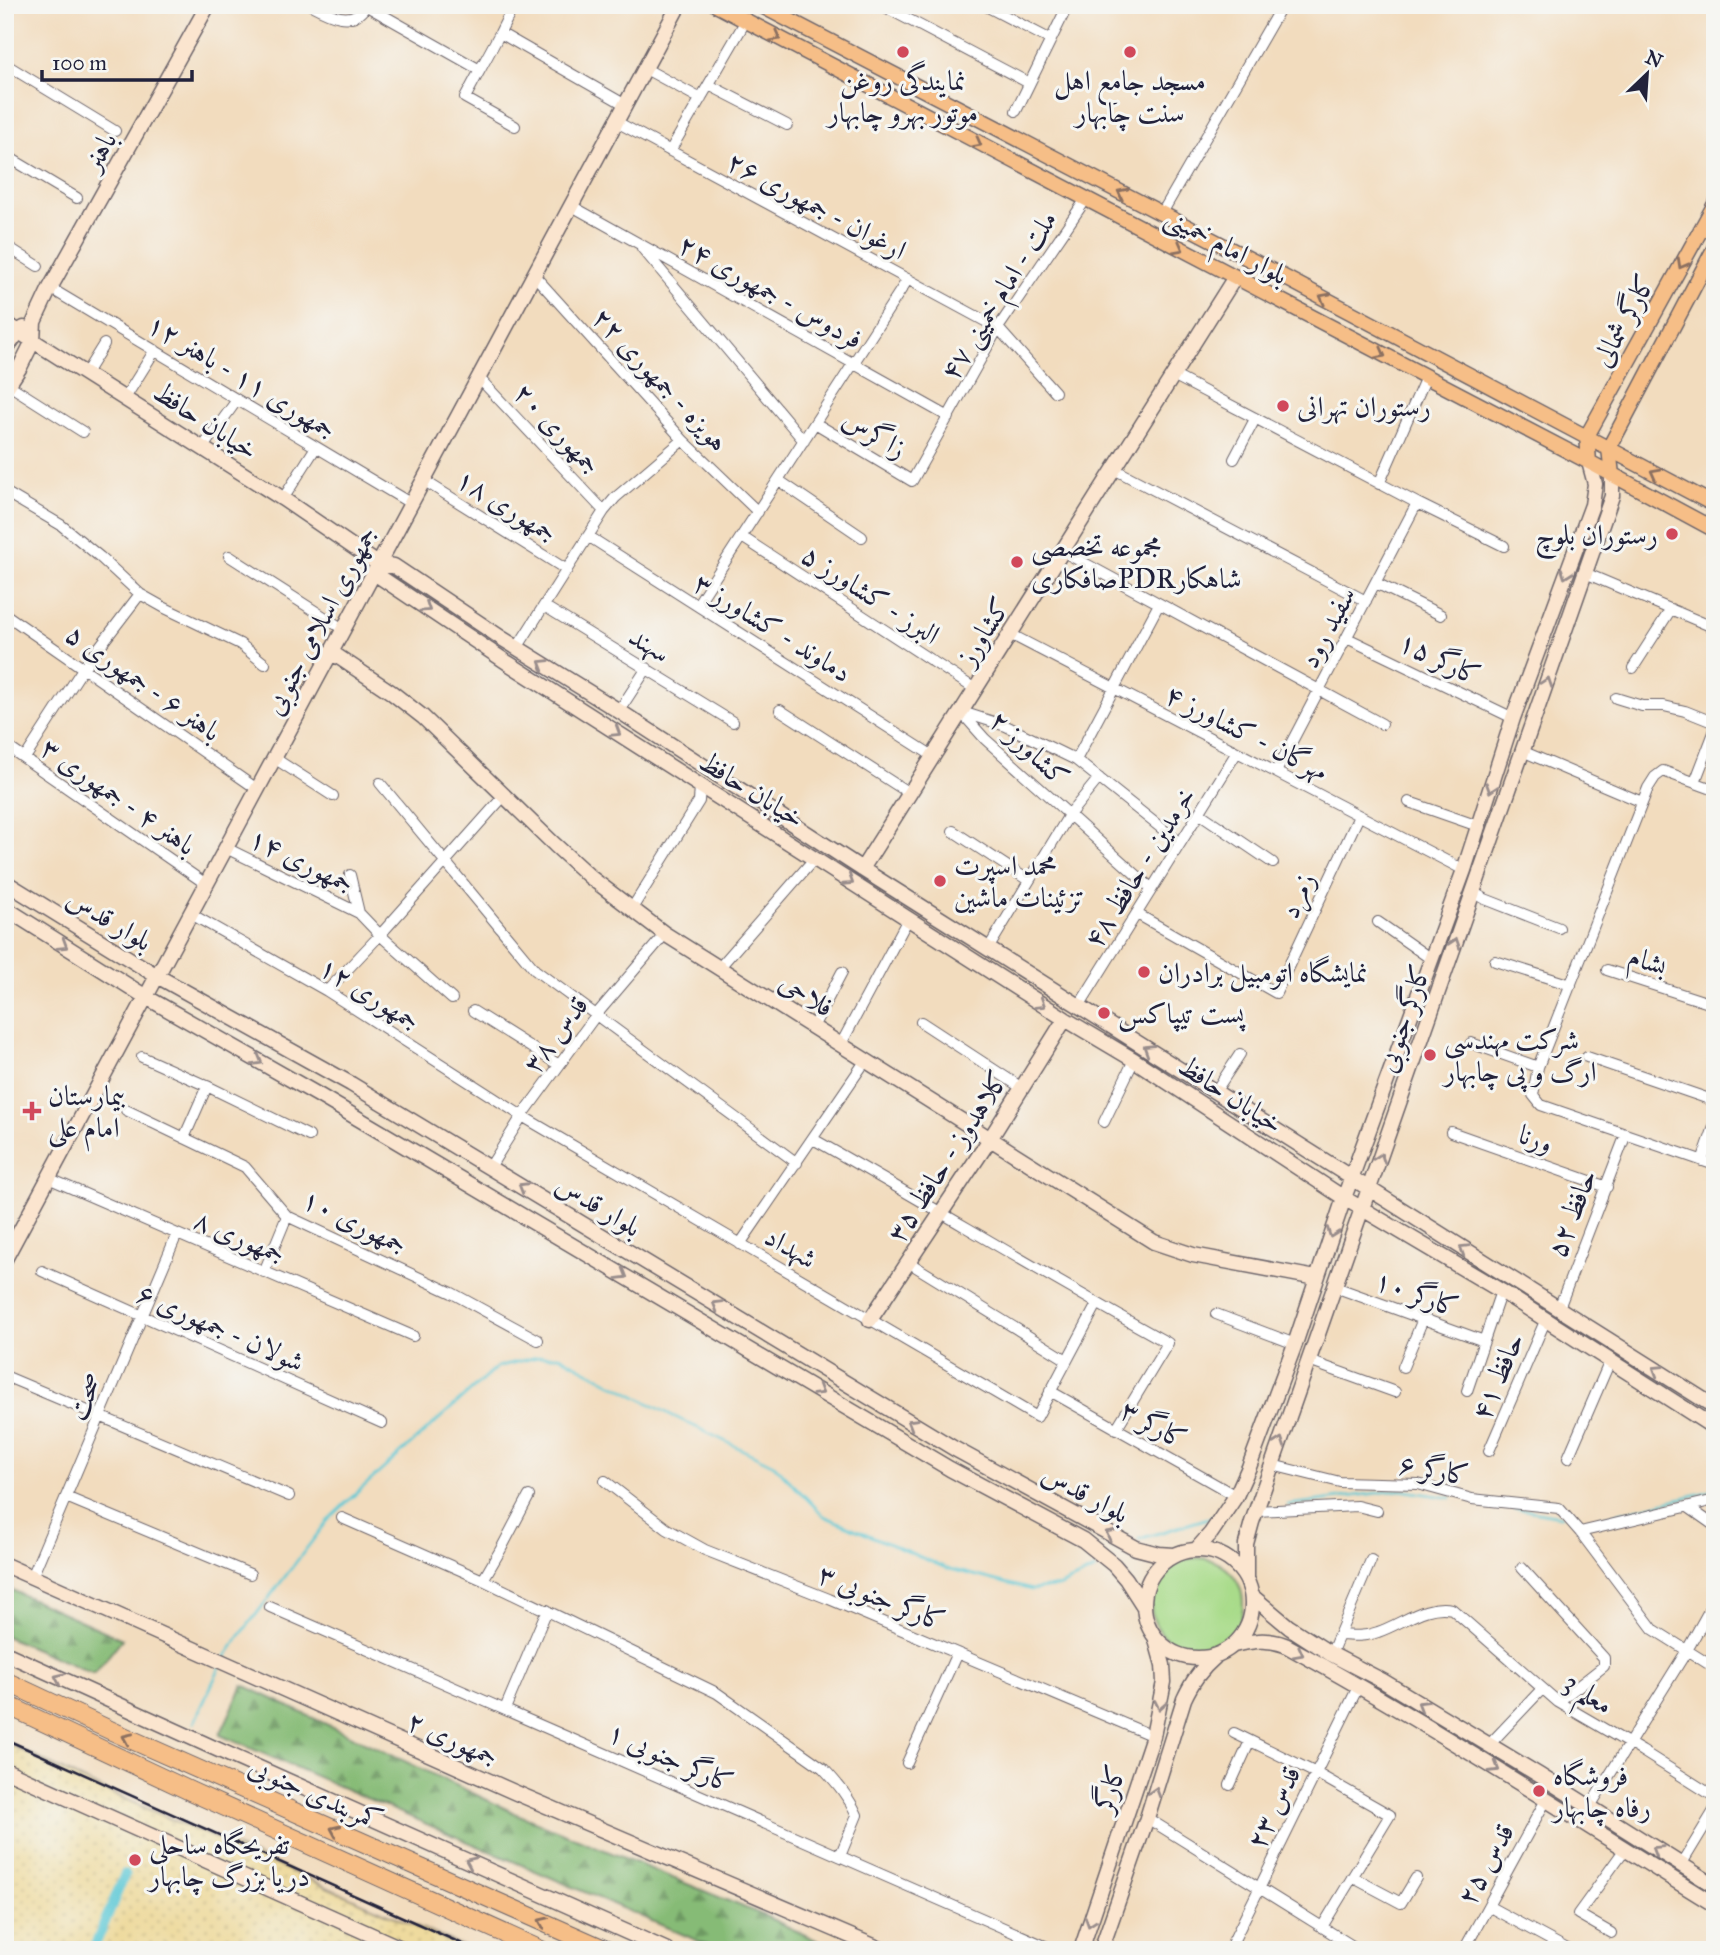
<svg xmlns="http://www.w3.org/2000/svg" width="1720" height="1955" font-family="'IM FELL Great Primer',Amiri,serif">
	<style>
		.green { fill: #a9db8a; stroke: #667e62; stroke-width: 2 }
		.forest { fill: url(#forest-firs); stroke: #546e58; stroke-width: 2 }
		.sand { fill: url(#sand-dots); stroke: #887e6c; stroke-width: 2 }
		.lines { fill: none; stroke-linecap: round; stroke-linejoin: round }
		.stream { stroke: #5cc8d5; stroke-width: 2.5 }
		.canal { stroke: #5cc8d5; stroke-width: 10 }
		.street-casing { stroke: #6b6369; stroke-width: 12 }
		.secondary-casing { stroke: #6b6369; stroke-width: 17 }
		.primary-casing { stroke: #6b6369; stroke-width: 17 }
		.highway-casing { stroke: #6b6369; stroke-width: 20 }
		.street { stroke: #fff; stroke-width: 10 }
		.secondary { stroke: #fbe5cf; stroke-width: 14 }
		.primary { stroke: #f6be87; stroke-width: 14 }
		.highway { stroke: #f6be87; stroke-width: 18 }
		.rail { stroke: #22223b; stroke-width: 2.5 }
		.oneway { stroke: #8c7061 }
		.oneway2 { stroke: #998d8c }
		.poi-dot { fill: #d1495b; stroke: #f6f6f2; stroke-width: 2.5 }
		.labels { text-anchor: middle; stroke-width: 6; stroke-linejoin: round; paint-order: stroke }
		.poi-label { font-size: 28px; fill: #22223b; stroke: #f6f6f2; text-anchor: start }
		.street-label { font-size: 28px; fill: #22223b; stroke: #f6f6f2 }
	</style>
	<defs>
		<pattern id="forest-firs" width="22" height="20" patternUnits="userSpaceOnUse" patternTransform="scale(1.75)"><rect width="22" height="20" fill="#86bb76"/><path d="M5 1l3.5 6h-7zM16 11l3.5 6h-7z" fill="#6d9862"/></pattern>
		<pattern id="sand-dots" width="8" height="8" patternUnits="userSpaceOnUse" patternTransform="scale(1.75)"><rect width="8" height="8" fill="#eeda9e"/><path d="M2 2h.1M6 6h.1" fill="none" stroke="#ccbb89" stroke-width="1.8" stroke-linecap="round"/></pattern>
	</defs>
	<rect width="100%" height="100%" fill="#f6f6f2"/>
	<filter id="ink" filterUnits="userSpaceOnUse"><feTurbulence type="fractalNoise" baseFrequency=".0143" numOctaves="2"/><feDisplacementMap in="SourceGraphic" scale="14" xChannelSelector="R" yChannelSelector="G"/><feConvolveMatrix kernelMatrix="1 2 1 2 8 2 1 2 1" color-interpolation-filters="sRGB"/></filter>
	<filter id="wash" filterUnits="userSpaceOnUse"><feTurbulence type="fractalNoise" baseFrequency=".00686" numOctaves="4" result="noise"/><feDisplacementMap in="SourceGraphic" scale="28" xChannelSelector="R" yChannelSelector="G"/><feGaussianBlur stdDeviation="1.57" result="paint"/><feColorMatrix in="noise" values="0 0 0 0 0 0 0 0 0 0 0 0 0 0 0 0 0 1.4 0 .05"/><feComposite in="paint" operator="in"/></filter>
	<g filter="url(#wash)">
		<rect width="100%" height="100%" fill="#f2dcbe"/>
		<path class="green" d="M1151 1604a46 46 0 1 1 92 0a46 46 0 1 1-92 0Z"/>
		<path class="forest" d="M5,1587L122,1639L94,1674L5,1636Z
			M243,1685L517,1814L765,1916L837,1950H719L220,1735Z"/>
		<path class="sand" d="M5,1742L86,1782L471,1950H5Z"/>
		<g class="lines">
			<path class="stream" d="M1288,1505L1400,1490L1451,1498
				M1513,1508L1561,1516
				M1571,1518L1587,1521L1715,1490
				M1139,1539L1215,1516
				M225,1658L239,1637L329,1519L351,1498L497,1367L541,1356H560L671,1415L774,1465L824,1516L946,1568L1032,1590L1060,1586L1095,1570
				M194,1723L220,1667"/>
			<path class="canal" d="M93,1950L125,1874"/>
		</g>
	</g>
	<g filter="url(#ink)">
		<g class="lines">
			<g class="street-casing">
				<path id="street" d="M311,5C328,14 352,27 365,7
					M365,5L480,70L500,33L624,104
					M881,5L1029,83
					M984,5L1051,40
					M500,33L514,5
					M5,64L115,131
					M644,68L701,99
					M480,70L465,98L515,126
					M709,85L787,125
					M1016,111L1068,5
					M615,121L998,328L1055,392
					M670,151L745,22
					M5,155L77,198
					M570,205L949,417
					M1162,213L1282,5
					M5,245L38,266
					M642,248L804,441
					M533,274L683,440L758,512
					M50,288L410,503
					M86,373L104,344
					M1173,375L1417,503L1504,546
					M478,377L604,511
					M9,385L83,432
					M125,398L155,350
					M815,423L912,481L998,328L1086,199
					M203,447L237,400
					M1234,459L1255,419
					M1114,469L1366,601
					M423,480L567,570
					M778,480L862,537
					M1379,484L1426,377
					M5,492L61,525L100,557L140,594L165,608L240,644L265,664
					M283,499L316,447
					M588,536L933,756
					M742,537L975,689
					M1062,551L1382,724
					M229,556L343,629
					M1585,573L1715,628
					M1376,583L1441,615
					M1159,604L1076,760L1180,843
					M697,605L908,279
					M544,606L733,722
					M5,614L257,789
					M1010,634L1464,870
					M1347,638L1513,718
					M517,648L604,511L615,498L683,440
					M1633,668L1671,609
					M1616,698L1642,706H1664L1685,711L1715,723
					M780,710L909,793
					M619,711L647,668
					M961,712L985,739L1152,889
					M962,712L1006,726L1076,760
					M5,745L206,884
					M1522,751L1642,802
					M25,758L84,667L140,594
					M274,758L333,796
					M1276,772L1417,503
					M1695,782L1715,730
					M380,783L535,970L797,1163
					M1715,790L1663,771L1655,777L1648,788L1538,1067L1533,1095L1541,1105L1715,1165
					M1409,802L1478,826
					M1199,813L1273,863
					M953,831L1028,880
					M226,848L359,913
					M350,875L359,913L380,935L452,999
					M1473,892L1485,899L1559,928
					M631,910L699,801L700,786
					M191,914L327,991L522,1116L1037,1417L1097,1304
					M1137,914L1276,993L1359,816
					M1378,922L1431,959
					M988,949L1069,815L1099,778
					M1495,961L1571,985
					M719,968L815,858
					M1607,970L1715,1005
					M327,991L380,935L503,797
					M1079,1006L1237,752
					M473,1011L559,1065
					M921,1022L1022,1088
					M813,1027L842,972
					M1471,1043L1538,1067
					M841,1044L908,919
					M142,1057L207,1086L309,1136
					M1587,1057L1715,1101
					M1215,1092L1240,1054
					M126,1110L245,1167L287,1216L452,1293L538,1340
					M1104,1122L1134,1060
					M1451,1132L1607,1187
					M184,1138L207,1086
					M813,1139C932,1206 1048,1277 1168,1343L1116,1429
					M1702,1161L1715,1124
					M490,1167L522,1116L596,1015L665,934
					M48,1178L413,1336
					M740,1244L866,1060
					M908,1262L1067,1360
					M42,1271L382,1423
					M264,1272L287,1216
					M1335,1287L1484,1341
					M1559,1308L1626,1134
					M1216,1314L1295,1344
					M1309,1361L1395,1392
					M1403,1367L1423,1319
					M5,1376L289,1496
					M1050,1391L1236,1496
					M1467,1391L1501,1291
					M1489,1451L1546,1319
					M1568,1458L1610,1361
					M1272,1465L1340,1482L1418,1484L1472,1499L1559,1508L1580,1532L1653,1629L1715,1668
					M605,1481L667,1529L705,1550L829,1599L1153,1736
					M66,1497L250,1574
					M1688,1507L1715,1526
					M1257,1511L1357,1506L1377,1511
					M342,1518L483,1580L717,1693L823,1768C837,1783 849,1797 857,1815L840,1856
					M1580,1532L1715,1500
					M1522,1568L1604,1658V1666L1558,1702
					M32,1577L177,1234
					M483,1580L501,1549L529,1496
					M270,1607L1054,1950
					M1339,1635C1353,1636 1365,1637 1378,1632C1402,1624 1426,1603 1452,1609L1558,1702L1642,1751L1715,1797
					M1331,1654L1371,1560
					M505,1709L547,1610
					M1234,1733L1316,1773L1390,1815L1322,1927
					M1488,1746L1542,1689
					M907,1763L957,1653
					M1230,1785L1250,1741
					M1589,1808L1686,1652L1715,1600
					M1147,1818L1359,1950
					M1681,1865L1715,1809
					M1352,1877L1401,1903L1416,1878
					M1488,1906L1569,1950
					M1611,1933L1578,1914L1625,1849
					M1229,1950L1359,1685
					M1464,1950L1546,1800"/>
			</g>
			<g class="secondary-casing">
				<path id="secondary" d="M5,323L283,499L378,564L394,566L503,639L619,711L862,869L1715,1407
					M5,350L19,331L24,328
					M5,390L20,367L33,341L34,322L50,288L208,5
					M378,564L380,577L508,663L1065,1019L1134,1060L1344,1198L1501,1291L1715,1428
					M331,652L391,692L423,717L555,845L590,877L665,934L1154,1242L1193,1255L1316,1278
					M862,869L1235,277
					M5,882L157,976L351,1084L955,1449L1136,1548L1159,1554L1174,1555
					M5,908L146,997L320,1096L950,1469L1083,1540L1114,1565L1126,1579L1144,1607
					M5,1259L679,5
					M870,1320L990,1139L1065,1019
					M1196,1550L1211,1533L1236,1496L1249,1467L1295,1344L1344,1198L1464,870L1513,718L1592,505L1595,484L1589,462
					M1144 1604a54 54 0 1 1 108 0a54 54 0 1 1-108 0Z
					M5,1565L514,1792L883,1950
					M1246,1578V1544L1252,1522L1612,496V475
					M1252,1596L1289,1627L1331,1654L1383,1681L1539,1775L1715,1886
					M1234,1645C1252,1641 1266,1638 1285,1645C1432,1725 1572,1817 1715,1905
					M5,1653L212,1747L667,1950
					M5,1770L405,1950
					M1081,1950L1153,1736L1164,1682L1163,1665L1156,1640
					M1101,1950L1147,1818L1184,1699C1192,1682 1200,1670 1215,1657"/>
			</g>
			<g class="primary-casing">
				<path id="primary" d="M716,5L1589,462L1715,530
					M760,5L1282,276L1715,505
					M1589,462L1587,436L1715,204
					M1612,475L1609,448L1715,247"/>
			</g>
			<g class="highway-casing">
				<path id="highway" d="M5,1681L112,1731L606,1950
					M5,1704L190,1791L541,1950"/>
			</g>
			<use href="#street" class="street"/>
			<use href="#secondary" class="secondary"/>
			<use href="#primary" class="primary"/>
			<use href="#highway" class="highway"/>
			<path class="rail" d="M5,1739L476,1950"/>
		</g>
		<defs><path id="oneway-chevron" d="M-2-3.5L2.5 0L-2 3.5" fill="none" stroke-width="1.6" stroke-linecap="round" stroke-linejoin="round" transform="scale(1.75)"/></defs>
		<g class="oneway">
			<use href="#oneway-chevron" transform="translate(776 37) rotate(28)"/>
			<use href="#oneway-chevron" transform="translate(977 143) rotate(28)"/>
			<use href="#oneway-chevron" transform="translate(1122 193) rotate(-153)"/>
			<use href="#oneway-chevron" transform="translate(1179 248) rotate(28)"/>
			<use href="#oneway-chevron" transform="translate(1682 264) rotate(119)"/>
			<use href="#oneway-chevron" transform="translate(1324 298) rotate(-152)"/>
			<use href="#oneway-chevron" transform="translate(1381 354) rotate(28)"/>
			<use href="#oneway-chevron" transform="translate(1655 473) rotate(-152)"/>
			<use href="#oneway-chevron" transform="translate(127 1738) rotate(-156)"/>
			<use href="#oneway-chevron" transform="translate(335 1830) rotate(-156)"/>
			<use href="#oneway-chevron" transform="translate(543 1922) rotate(-156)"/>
		</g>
		<g class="oneway2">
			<use href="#oneway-chevron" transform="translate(1566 574) rotate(110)"/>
			<use href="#oneway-chevron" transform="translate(426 608) rotate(34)"/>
			<use href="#oneway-chevron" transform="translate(543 664) rotate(-148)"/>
			<use href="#oneway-chevron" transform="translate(1547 682) rotate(-71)"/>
			<use href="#oneway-chevron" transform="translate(616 732) rotate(32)"/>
			<use href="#oneway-chevron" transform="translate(1491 788) rotate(108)"/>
			<use href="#oneway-chevron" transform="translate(849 881) rotate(33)"/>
			<use href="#oneway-chevron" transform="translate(1455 943) rotate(-71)"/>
			<use href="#oneway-chevron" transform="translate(63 945) rotate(32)"/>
			<use href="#oneway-chevron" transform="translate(1041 1004) rotate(32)"/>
			<use href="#oneway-chevron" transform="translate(1148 1049) rotate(-148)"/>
			<use href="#oneway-chevron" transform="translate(258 1061) rotate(30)"/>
			<use href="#oneway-chevron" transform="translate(1380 1158) rotate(-71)"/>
			<use href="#oneway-chevron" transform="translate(523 1187) rotate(-149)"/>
			<use href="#oneway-chevron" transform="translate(1332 1233) rotate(110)"/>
			<use href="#oneway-chevron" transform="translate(1464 1249) rotate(-148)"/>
			<use href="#oneway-chevron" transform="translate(623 1275) rotate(31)"/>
			<use href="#oneway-chevron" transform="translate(717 1305) rotate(-149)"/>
			<use href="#oneway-chevron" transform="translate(1657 1370) rotate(-148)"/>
			<use href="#oneway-chevron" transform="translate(819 1391) rotate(31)"/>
			<use href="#oneway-chevron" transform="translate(912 1423) rotate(-149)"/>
			<use href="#oneway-chevron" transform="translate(1280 1442) rotate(-70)"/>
			<use href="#oneway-chevron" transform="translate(1110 1534) rotate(-152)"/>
			<use href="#oneway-chevron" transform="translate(1299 1653) rotate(28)"/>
			<use href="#oneway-chevron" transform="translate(59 1678) rotate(-155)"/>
			<use href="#oneway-chevron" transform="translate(1160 1705) rotate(101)"/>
			<use href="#oneway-chevron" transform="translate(1422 1705) rotate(-149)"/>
			<use href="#oneway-chevron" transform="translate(1495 1768) rotate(31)"/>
			<use href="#oneway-chevron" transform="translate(1155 1792) rotate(-73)"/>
			<use href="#oneway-chevron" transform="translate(1657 1850) rotate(-148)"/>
			<use href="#oneway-chevron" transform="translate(470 1862) rotate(-156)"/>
			<use href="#oneway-chevron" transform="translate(1090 1922) rotate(109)"/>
		</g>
	</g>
	<g class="poi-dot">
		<circle cx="903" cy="52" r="7"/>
		<circle cx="1130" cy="52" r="7"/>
		<circle cx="1283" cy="406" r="7"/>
		<circle cx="1672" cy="534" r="7"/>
		<circle cx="1017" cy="562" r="7"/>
		<circle cx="940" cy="881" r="7"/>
		<circle cx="1144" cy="972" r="7"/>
		<circle cx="1104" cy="1013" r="7"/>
		<circle cx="1430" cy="1055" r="7"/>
		<path d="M28.5 1100.5h7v7h7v7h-7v7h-7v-7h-7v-7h7z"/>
		<circle cx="1539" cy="1791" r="7"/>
		<circle cx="135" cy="1860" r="7"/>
	</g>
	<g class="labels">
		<g class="poi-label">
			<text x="903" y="90" text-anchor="middle">نمایندگی روغن<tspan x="903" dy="32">موتور بهرو چابهار</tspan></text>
			<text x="1130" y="90" text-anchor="middle">مسجد جامع اهل<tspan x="1130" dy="32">سنت چابهار</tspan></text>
			<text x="1297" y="416">رستوران تهرانی</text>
			<text x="1658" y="544" text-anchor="end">رستوران بلوچ</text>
			<text x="1031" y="556">مجموعه تخصصی<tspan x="1031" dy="32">صافکاریPDRشاهکار</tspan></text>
			<text x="954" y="875">محمد اسپرت<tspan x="954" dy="32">تزئینات ماشین</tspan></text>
			<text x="1158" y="982">نمایشگاه اتومبیل برادران</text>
			<text x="1118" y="1023">پست تیپاکس</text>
			<text x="1444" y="1049">شرکت مهندسی<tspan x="1444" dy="32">ارگ و پی چابهار</tspan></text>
			<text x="48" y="1105">بیمارستان<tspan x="48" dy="32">امام علی</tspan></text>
			<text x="1553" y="1785">فروشگاه<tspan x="1553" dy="32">رفاه چابهار</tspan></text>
			<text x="149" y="1854">تفریحگاه ساحلی<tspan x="149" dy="32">دریا بزرگ چابهار</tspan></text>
		</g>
		<g class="street-label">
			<text transform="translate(99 151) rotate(-61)" y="10">باهنر</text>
			<text transform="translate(817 205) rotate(28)" y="10">ارغوان - جمهوری ۲۶</text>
			<text transform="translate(1227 245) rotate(28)" y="10">بلوار امام خمینی</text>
			<text transform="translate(771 291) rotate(29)" y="10">فردوس - جمهوری ۲۴</text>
			<text transform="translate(998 295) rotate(-58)" y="10">ملت - امام خمینی ۴۷</text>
			<text transform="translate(1623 320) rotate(-61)" y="10">کارگر شمالی</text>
			<text transform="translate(242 376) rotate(31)" y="10">جمهوری ۱۱ - باهنر ۱۲</text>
			<text transform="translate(661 379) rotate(47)" y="10">هویزه - جمهوری ۲۲</text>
			<text transform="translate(206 420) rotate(33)" y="10">خیابان حافظ</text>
			<text transform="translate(558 428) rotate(47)" y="10">جمهوری ۲۰</text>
			<text transform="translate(875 433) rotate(31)" y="10">زاگرس</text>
			<text transform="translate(507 505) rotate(32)" y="10">جمهوری ۱۸</text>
			<text transform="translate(871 594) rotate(33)" y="10">البرز - کشاورز ۵</text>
			<text transform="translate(320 620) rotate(-62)" y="10">جمهوری اسلامی جنوبی</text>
			<text transform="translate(773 627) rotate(32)" y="10">دماوند - کشاورز ۳</text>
			<text transform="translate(1327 627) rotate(-62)" y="10">سفید رود</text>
			<text transform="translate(983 631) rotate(-58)" y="10">کشاورز</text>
			<text transform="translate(650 644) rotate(31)" y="10">سهند</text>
			<text transform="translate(1440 658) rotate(26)" y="10">کارگر ۱۵</text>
			<text transform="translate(144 682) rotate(35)" y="10">باهنر ۶ - جمهوری ۵</text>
			<text transform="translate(1247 732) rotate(27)" y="10">مهرگان - کشاورز ۴</text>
			<text transform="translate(1030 748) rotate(43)" y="10">کشاورز ۲</text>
			<text transform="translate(752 789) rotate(32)" y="10">خیابان حافظ</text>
			<text transform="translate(119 796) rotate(35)" y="10">باهنر ۴ - جمهوری ۳</text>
			<text transform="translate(302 860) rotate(26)" y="10">جمهوری ۱۴</text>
			<text transform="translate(1139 867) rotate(-58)" y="10">خرمدین - حافظ ۴۸</text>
			<text transform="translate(1297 895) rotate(-65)" y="10">زمرد</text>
			<text transform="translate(110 919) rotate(31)" y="10">بلوار قدس</text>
			<text transform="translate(1648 960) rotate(18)" y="10">بشام</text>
			<text transform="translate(370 993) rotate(32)" y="10">جمهوری ۱۲</text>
			<text transform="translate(807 994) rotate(32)" y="10">فلاحی</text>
			<text transform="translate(1403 1018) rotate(-71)" y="10">کارگر جنوبی</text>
			<text transform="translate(555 1034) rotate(-53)" y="10">قدس ۳۸</text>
			<text transform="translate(1231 1094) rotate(33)" y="10">خیابان حافظ</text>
			<text transform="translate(1536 1138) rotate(19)" y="10">ورنا</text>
			<text transform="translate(947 1156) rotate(-57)" y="10">کلاهدوز - حافظ ۳۵</text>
			<text transform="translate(599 1205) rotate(31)" y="10">بلوار قدس</text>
			<text transform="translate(1571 1213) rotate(-69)" y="10">حافظ ۵۲</text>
			<text transform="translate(355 1221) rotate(26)" y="10">جمهوری ۱۰</text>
			<text transform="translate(240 1236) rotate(23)" y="10">جمهوری ۸</text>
			<text transform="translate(791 1247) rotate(30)" y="10">شهداد</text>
			<text transform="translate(1417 1293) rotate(20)" y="10">کارگر ۱۰</text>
			<text transform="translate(221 1327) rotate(24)" y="10">شولان - جمهوری ۶</text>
			<text transform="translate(1497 1376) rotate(-67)" y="10">حافظ ۴۱</text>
			<text transform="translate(84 1396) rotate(-67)" y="10">صحت</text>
			<text transform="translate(1154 1424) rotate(29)" y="10">کارگر ۳</text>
			<text transform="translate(1434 1469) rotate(10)" y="10">کارگر ۶</text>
			<text transform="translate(1086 1493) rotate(28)" y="10">بلوار قدس</text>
			<text transform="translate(882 1597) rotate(22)" y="10">کارگر جنوبی ۳</text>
			<text transform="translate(1589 1693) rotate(33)" y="10">معلم 3</text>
			<text transform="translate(453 1738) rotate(24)" y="10">جمهوری ۲</text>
			<text transform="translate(671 1757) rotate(24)" y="10">کارگر جنوبی ۱</text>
			<text transform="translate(1109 1788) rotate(-71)" y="10">کارگر</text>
			<text transform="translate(316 1793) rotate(24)" y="10">کمربندی جنوبی</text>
			<text transform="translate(1273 1807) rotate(-64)" y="10">قدس ۲۳</text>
			<text transform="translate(1485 1864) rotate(-61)" y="10">قدس ۲۵</text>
		</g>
	</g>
	<rect width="1720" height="1955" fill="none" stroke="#f6f6f2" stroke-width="28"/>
	<g transform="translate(1647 74) rotate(25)" stroke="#f6f6f2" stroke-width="5" paint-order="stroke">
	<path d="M0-5L12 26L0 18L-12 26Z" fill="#22223b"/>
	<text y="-10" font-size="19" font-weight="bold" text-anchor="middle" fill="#22223b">N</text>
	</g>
	<path d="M42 70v10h150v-10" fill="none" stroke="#22223b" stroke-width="3.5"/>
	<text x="52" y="70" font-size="21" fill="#22223b" stroke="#f6f6f2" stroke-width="5" paint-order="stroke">100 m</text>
</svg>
